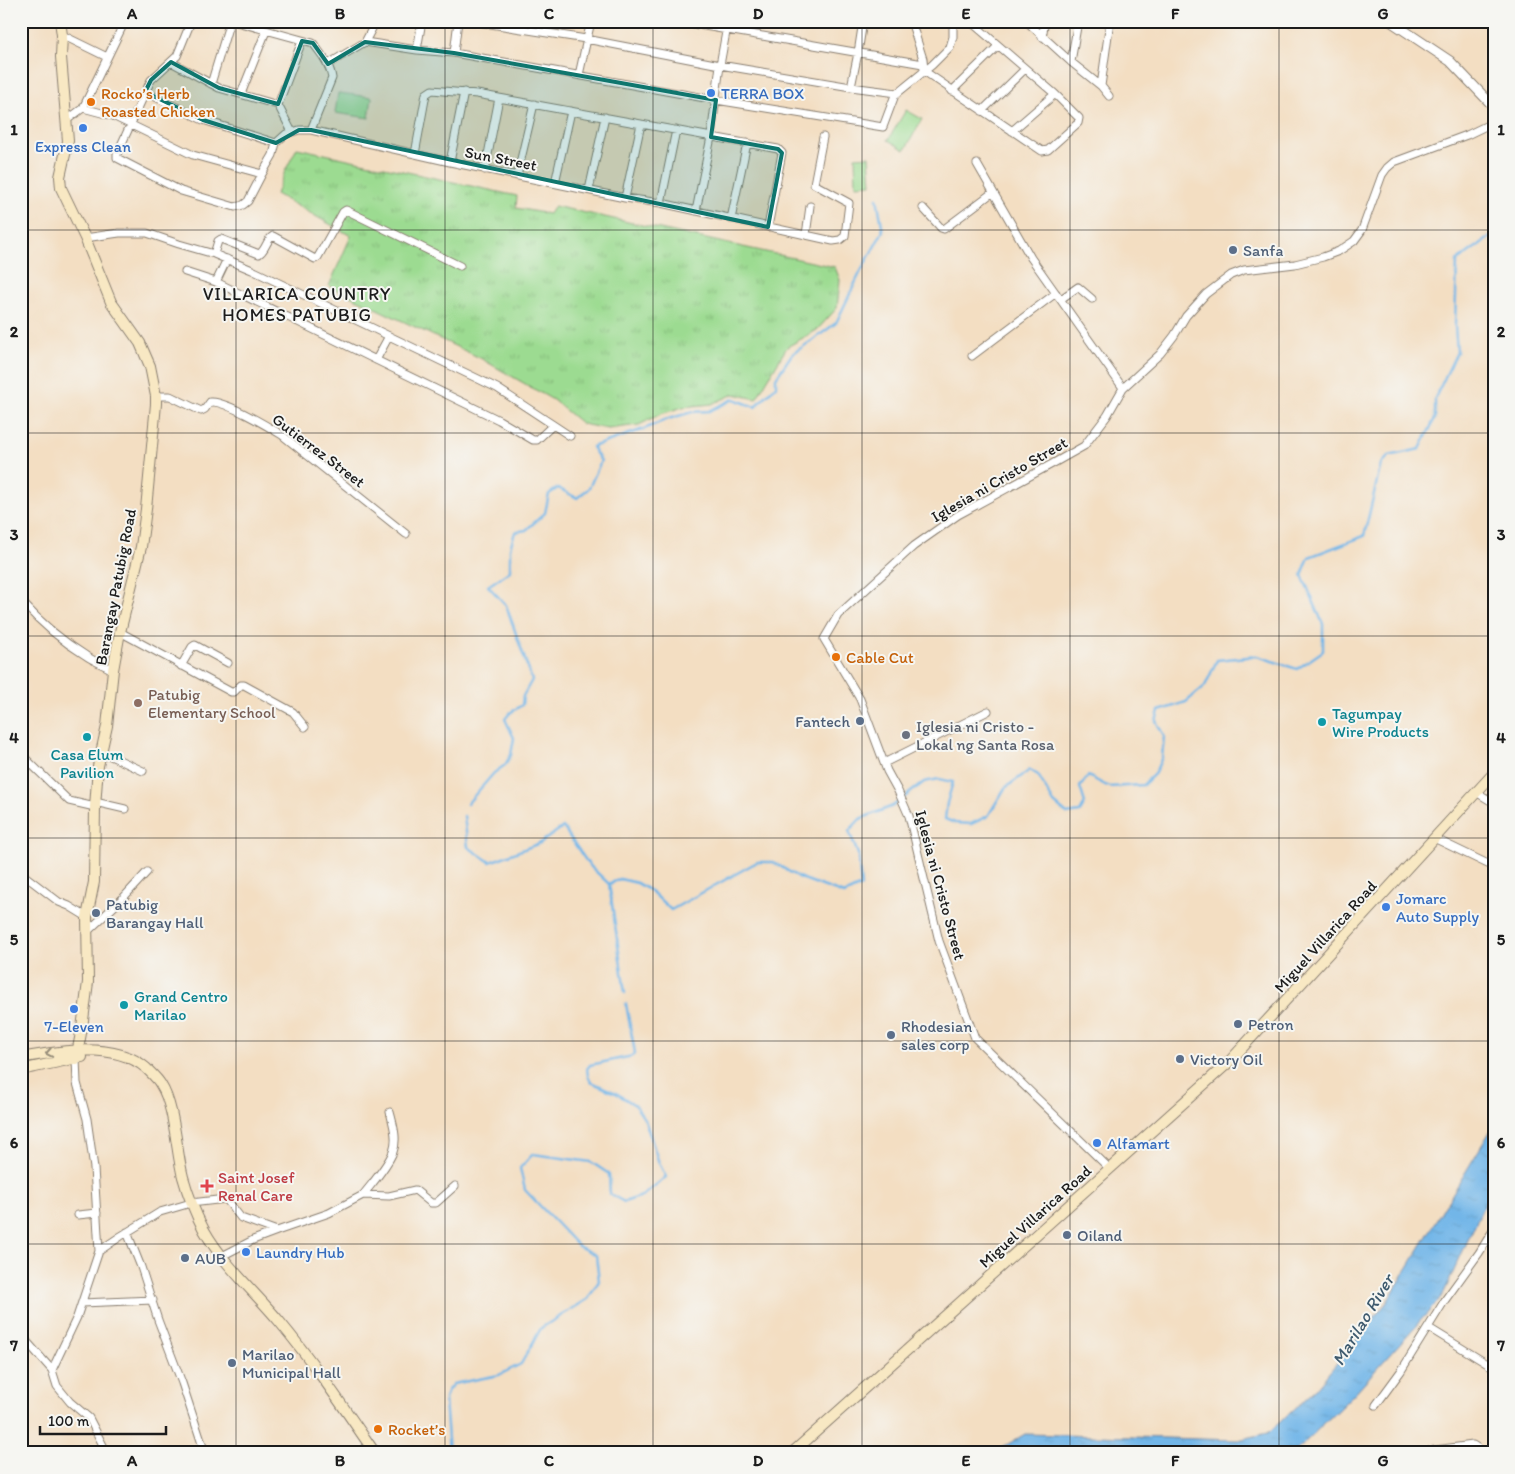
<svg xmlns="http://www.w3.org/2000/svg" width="1515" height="1474" font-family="Itim,sans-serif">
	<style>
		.grass { fill: url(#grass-tufts); stroke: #5c7c56 }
		.pitch { fill: #9cdb91; stroke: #5c7c56 }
		.water { fill: url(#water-ripples); stroke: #476982 }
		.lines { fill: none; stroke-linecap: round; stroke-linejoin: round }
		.stream { stroke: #72b6e8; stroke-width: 2.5 }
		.minor-casing { stroke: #887d6f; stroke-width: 9 }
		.tertiary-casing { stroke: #887d6f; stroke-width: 11 }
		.secondary-casing { stroke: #887d6f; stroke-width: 12 }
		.motorway-casing { stroke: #887d6f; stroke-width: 15 }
		.minor { stroke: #fff; stroke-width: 7 }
		.tertiary { stroke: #fff; stroke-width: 9 }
		.secondary { stroke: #f8e8c3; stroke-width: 10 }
		.motorway { stroke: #eec569; stroke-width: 12 }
		.oneway { stroke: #958c78 }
		.marked { fill: #0f766e; fill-opacity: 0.2; stroke: #0f766e; stroke-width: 4; stroke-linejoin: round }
		.grid { fill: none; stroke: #1c1c1c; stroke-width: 1; stroke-opacity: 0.55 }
		.shop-dot { fill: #3f7fe0; stroke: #f6f6f2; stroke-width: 2 }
		.food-dot { fill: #e8710a; stroke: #f6f6f2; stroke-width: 2 }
		.service-dot { fill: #5c6f8a; stroke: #f6f6f2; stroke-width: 2 }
		.education-dot { fill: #8d6e63; stroke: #f6f6f2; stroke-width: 2 }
		.culture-dot { fill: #0f9aa8; stroke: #f6f6f2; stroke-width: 2 }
		.worship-dot { fill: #6b7280; stroke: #f6f6f2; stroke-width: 2 }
		.health-dot { fill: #e0444e; stroke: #f6f6f2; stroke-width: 2 }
		.labels { text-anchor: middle; stroke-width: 4; stroke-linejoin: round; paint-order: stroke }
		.food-label { font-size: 16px; fill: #c56008; stroke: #f6f6f2; text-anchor: start }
		.shop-label { font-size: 16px; fill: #366cbe; stroke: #f6f6f2; text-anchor: start }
		.street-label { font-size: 16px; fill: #1c1c1c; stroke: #f6f6f2 }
		.service-label { font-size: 16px; fill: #4e5e75; stroke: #f6f6f2; text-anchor: start }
		.education-label { font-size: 16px; fill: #785e54; stroke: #f6f6f2; text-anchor: start }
		.culture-label { font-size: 16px; fill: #0d838f; stroke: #f6f6f2; text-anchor: start }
		.worship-label { font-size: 16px; fill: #5b616d; stroke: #f6f6f2; text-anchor: start }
		.health-label { font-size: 16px; fill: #be3a42; stroke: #f6f6f2; text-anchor: start }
		.neighbourhood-label { font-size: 18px; letter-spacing: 1px; fill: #1c1c1c; stroke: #f6f6f2 }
		.water-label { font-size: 18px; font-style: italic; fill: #3e5a6e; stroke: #f6f6f2 }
		.neatline { fill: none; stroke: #1c1c1c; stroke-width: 2 }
		.grid-label { font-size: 16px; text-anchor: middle; font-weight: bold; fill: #1c1c1c }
	</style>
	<defs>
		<pattern id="grass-tufts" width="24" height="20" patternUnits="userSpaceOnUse" patternTransform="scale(1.25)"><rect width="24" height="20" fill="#9cdb91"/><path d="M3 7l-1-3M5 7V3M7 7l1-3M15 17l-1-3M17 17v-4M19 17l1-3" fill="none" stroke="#86bb7c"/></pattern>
		<pattern id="water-ripples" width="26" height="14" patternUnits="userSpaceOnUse" patternTransform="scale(1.25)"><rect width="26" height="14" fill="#72b6e8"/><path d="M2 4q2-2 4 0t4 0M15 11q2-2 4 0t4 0" fill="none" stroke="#629cc6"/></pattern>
	</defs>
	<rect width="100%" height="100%" fill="#f6f6f2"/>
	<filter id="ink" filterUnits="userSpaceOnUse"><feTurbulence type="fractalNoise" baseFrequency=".02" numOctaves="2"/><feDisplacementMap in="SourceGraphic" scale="10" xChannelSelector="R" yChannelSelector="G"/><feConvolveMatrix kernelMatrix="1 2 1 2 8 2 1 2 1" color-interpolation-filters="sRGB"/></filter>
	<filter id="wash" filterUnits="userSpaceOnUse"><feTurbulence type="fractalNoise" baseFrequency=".0096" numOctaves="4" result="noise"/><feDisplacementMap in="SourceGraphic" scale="20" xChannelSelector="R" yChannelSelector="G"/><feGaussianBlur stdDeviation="1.12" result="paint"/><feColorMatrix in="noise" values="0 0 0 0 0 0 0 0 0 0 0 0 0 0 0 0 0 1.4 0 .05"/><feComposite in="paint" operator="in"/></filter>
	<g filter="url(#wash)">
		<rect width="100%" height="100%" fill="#f3dec2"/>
		<path class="grass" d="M297,148L517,196L516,208L549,214L554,206L835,267L840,280L837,308L817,330L787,347L756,399L734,394L712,404L683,407L661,414L639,425L608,429L582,424L553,400L480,358L329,286L351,236L276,194L285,171Z"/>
		<path class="pitch" d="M338,93L372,97L369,118L335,113Z
			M906,110L922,119L905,150L888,140Z
			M869,156L871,184L856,185L855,157Z"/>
		<path class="water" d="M1494,1125V1183L1442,1297L1353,1395L1294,1453H993L1025,1434L1238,1440L1268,1433L1313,1392L1387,1302Z"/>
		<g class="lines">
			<path class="stream" d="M467,804L494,773L505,765L511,755L514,738L505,719L510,713L522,705L523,696L532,680L506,605L488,586L510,571V548L515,532L526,530L545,513L549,494L558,488L577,498L589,488L601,461L592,447L644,429L665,420L692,412L709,411L734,399L755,407L776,386V378L792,354L813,340L836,323L860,273L883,231L877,198
				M464,816L468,847L490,862L540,843L563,827L589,865L609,884
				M609,884L620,879L637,883L652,892L671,910L757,862H773L798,877L844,894L861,886L858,854L849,831L860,819L893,806L924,782L939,779L953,782L947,803L945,819L955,823L971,824L988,816L1005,788L1030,770L1038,775L1054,803L1067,814L1080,812L1085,803L1080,787L1088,776L1109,787L1143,785L1155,773L1162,757L1164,736L1156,721L1159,711L1186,702L1205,686L1217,660L1257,656L1297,669L1323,651V624L1302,575L1309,557L1364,536L1381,464L1389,456L1420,449L1435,418V398L1457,352L1455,326L1457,261L1494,234
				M609,884L625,993
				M449,1453L445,1399L448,1390L453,1384L499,1375L521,1364L541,1328L588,1299L599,1281L596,1255L578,1246L525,1190L520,1168L533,1154L591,1162L609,1174L610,1194L624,1202L642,1196L666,1177L659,1163L645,1120L635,1105L616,1093L591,1082L588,1076L587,1069L590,1065L633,1056L635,1053L626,1004"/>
		</g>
	</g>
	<g filter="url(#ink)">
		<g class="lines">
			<g class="minor-casing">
				<path id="minor" d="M195,21L190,24L177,56L151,80L117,154V158L181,191L235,207L243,205L248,201L262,174
					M233,21L313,43C321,54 330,64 332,78L311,130
					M471,21L586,39L720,65L851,87L897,93
					M676,21L923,64
					M892,21L911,24
					M911,21L923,59L924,71L1042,151L1048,150L1078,123L1079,118L1055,94L970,21
					M1026,21L1071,62L1101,86L1110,21
					M1402,28L1407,21
					M62,35L107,57
					M1042,37L1045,21
					M365,42L376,21
					M417,50L422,21
					M454,53L458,21
					M171,62L219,88L278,105L292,132
					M1071,62L1078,21
					M328,64L365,42L417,50L454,53L716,100L883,127L895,95L932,65L950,47L953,37V21
					M579,75L591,21
					M211,84L230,21
					M1101,86L1109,96
					M851,87L858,53L863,21
					M952,91L998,46
					M145,92L203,120L276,143
					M241,94L266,31
					M278,105L302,41
					M83,108L125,21
					M982,111L1025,69
					M67,120L83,108L113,116L193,155L262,174L273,155L276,143L286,134L299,130H311L450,162L625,198L661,203L833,241L840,240L845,236L849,203L814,184L823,137
					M1012,131L1055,94
					M415,154L426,94L432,90L477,94L778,149L782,153L768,227
					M450,162L464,92
					M977,164L1031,258L1123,388
					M485,170L499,98
					M517,176L534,104
					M555,183L571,111
					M589,190L605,117
					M625,198L641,124
					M661,203L676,130
					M923,208L941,228L944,229L992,193
					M696,211L711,137L720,65L728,21
					M731,219L747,143
					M806,235L810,206
					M85,238L119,233H147L179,244L214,254L252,270L497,388L570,436
					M214,254L218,241L221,239L259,254C266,250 266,240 273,236L315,259L318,257L343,212L346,210L460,266
					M185,272L216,282L499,420L533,440H537L553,425
					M216,282L227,259
					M1061,299L1078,287L1092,299
					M972,356L1056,293
					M376,360L389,336
					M156,396H170L201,411L205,409L210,402C224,400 269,427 282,435L406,534
					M21,601C39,621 62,641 85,655C93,661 104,665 113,670
					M120,632L231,692H234L241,685H244L293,712L305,727
					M181,666L192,647L195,645L228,663
					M100,751L143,771
					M21,754L69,801L95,807
					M884,763L988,711
					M1476,792L1494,803
					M95,802L125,809
					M1434,838L1494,867
					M21,873L59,902L69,906L87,917
					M87,932L123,898L147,872
					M76,1059L77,1083L87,1119L94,1168L99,1251L77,1317L52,1370L57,1386L70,1402L89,1418L107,1453
					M1110,1169L975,1038L939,941L909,816L898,791L887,771L860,699L824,639L838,615L914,546L958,515L1052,464L1084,446L1107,416L1123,388L1160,354L1174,336L1186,316L1206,294L1231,275L1244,270L1295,264L1323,257L1339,251L1354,241L1362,230L1382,175L1387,168L1394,162L1467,135L1494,122
					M363,1195C373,1182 387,1167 393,1152C398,1139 393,1124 390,1112
					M78,1215L97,1213
					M127,1232L141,1267L158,1320L182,1383L205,1453
					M99,1251L121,1236L160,1212L191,1203L226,1199L241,1218L277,1231L329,1213L363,1195L389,1196L415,1190L431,1203H436L455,1186
					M222,1256L253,1240L277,1231
					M82,1303L153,1300
					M1429,1328L1494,1368
					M21,1335L52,1370
					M1376,1405L1401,1371L1445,1300L1479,1253L1494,1229
					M1412,1453L1473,1445L1485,1453"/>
			</g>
			<g class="tertiary-casing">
				<path id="tertiary" d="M1390,21L1450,61L1494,107"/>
			</g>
			<g class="secondary-casing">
				<path id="secondary" d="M60,21L62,35L61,57L68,141L60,177L61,188L85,238L111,302L140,343L150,366L156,396V404L146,509L141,547L120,632L113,670L107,726L98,766L95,807L94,882L87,917L88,982L82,1028L76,1059
					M21,1058C58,1051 115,1041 146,1068C151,1073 158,1079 161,1085C175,1107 176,1151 183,1177C188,1195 195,1213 204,1230C223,1264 254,1291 279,1321C314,1363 344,1408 375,1453
					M21,1070L82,1057
					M792,1453L1229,1062L1494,773"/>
			</g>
			<g class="motorway-casing">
				<path id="motorway" d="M21,1448L27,1453"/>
			</g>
			<use href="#minor" class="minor"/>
			<use href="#tertiary" class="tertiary"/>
			<use href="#secondary" class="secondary"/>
			<use href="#motorway" class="motorway"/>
		</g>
		<defs><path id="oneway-chevron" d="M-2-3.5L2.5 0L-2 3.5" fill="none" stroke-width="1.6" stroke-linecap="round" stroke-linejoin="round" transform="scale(1.25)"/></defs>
		<use class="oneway" href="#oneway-chevron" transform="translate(49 1053) rotate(170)"/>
	</g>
	<path class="marked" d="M302,41L313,43L328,64L365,42L454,53L716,100L711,137L778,149L782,153L768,227L311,130H299L276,143L203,120L145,92L151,80L171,62L219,88L278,104Z"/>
	<path class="grid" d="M236,21V1453M445,21V1453M653,21V1453M862,21V1453M1070,21V1453M1279,21V1453M21,230H1494M21,433H1494M21,636H1494M21,838H1494M21,1041H1494M21,1244H1494"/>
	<g class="shop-dot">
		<circle cx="711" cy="93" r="5"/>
		<circle cx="83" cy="128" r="5"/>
		<circle cx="1386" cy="907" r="5"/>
		<circle cx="74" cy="1009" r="5"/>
		<circle cx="1097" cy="1143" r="5"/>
		<circle cx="246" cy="1252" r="5"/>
	</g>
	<g class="food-dot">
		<circle cx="91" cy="102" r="5"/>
		<circle cx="836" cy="657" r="5"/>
		<circle cx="378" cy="1429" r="5"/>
	</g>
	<g class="service-dot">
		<circle cx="1233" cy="250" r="5"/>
		<circle cx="860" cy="721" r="5"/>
		<circle cx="96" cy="913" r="5"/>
		<circle cx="1238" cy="1024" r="5"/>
		<circle cx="891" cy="1035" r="5"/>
		<circle cx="1180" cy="1059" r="5"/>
		<circle cx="1067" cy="1235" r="5"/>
		<circle cx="185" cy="1258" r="5"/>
		<circle cx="232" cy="1363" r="5"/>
	</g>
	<circle class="education-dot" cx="138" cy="703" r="5"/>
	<g class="culture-dot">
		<circle cx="1322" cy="722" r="5"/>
		<circle cx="87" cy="737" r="5"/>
		<circle cx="124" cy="1005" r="5"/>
	</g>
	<circle class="worship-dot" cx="906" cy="735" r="5"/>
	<path class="health-dot" d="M204.5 1178.5h5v5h5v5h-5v5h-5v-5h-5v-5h5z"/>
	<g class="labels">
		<g class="food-label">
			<text x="101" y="99">Rocko’s Herb<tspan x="101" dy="18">Roasted Chicken</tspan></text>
			<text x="846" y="663">Cable Cut</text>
			<text x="388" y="1435">Rocket’s</text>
		</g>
		<g class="shop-label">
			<text x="721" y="99">TERRA BOX</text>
			<text x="83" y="152" text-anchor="middle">Express Clean</text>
			<text x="1396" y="904">Jomarc<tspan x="1396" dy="18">Auto Supply</tspan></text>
			<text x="74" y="1032" text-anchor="middle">7-Eleven</text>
			<text x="1107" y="1149">Alfamart</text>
			<text x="256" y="1258">Laundry Hub</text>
		</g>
		<g class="street-label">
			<text transform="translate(501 158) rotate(11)" y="6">Sun Street</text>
			<text transform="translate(319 450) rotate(37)" y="6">Gutierrez Street</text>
			<text transform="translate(999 479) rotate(-30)" y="6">Iglesia ni Cristo Street</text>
			<text transform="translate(115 587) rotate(-79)" y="6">Barangay Patubig Road</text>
			<text transform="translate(941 885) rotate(75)" y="6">Iglesia ni Cristo Street</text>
			<text transform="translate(1325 936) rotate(-48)" y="6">Miguel Villarica Road</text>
			<text transform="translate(1035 1216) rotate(-42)" y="6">Miguel Villarica Road</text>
		</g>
		<g class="service-label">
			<text x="1243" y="256">Sanfa</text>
			<text x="850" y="727" text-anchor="end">Fantech</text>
			<text x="106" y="910">Patubig<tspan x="106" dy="18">Barangay Hall</tspan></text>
			<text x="1248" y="1030">Petron</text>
			<text x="901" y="1032">Rhodesian<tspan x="901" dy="18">sales corp</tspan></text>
			<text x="1190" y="1065">Victory Oil</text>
			<text x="1077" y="1241">Oiland</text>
			<text x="195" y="1264">AUB</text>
			<text x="242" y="1360">Marilao<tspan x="242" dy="18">Municipal Hall</tspan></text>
		</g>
		<g class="education-label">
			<text x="148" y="700">Patubig<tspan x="148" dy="18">Elementary School</tspan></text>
		</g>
		<g class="culture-label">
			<text x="1332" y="719">Tagumpay<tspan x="1332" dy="18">Wire Products</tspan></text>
			<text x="87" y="760" text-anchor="middle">Casa Elum<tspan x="87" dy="18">Pavilion</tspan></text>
			<text x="134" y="1002">Grand Centro<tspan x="134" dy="18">Marilao</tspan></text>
		</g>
		<g class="worship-label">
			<text x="916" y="732">Iglesia ni Cristo -<tspan x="916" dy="18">Lokal ng Santa Rosa</tspan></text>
		</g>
		<g class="health-label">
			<text x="218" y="1183">Saint Josef<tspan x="218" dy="18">Renal Care</tspan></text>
		</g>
		<g class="neighbourhood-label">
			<text x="297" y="300">VILLARICA COUNTRY<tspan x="297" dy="21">HOMES PATUBIG</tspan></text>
		</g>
		<g class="water-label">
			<text transform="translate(1363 1320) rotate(-59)" y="6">Marilao River</text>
		</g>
	</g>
	<rect width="1515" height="1474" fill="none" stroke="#f6f6f2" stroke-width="55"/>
	<path d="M40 1426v8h126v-8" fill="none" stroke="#1c1c1c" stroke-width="2.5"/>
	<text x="48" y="1426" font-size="15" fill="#1c1c1c" stroke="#f6f6f2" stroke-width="4" paint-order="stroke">100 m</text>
	<rect x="28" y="28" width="1460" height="1418" class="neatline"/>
	<g class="grid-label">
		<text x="132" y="19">A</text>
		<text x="340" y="19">B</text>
		<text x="549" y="19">C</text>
		<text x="758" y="19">D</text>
		<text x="966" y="19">E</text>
		<text x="1175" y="19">F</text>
		<text x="1383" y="19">G</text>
		<text x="14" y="135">1</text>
		<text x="1501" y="135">1</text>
		<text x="14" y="337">2</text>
		<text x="1501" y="337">2</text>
		<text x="14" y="540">3</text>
		<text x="1501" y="540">3</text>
		<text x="14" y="743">4</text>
		<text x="1501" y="743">4</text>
		<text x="14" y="945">5</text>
		<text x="1501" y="945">5</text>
		<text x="14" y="1148">6</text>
		<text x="1501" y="1148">6</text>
		<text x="14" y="1351">7</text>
		<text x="1501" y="1351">7</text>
		<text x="132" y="1466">A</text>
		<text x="340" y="1466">B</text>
		<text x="549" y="1466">C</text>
		<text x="758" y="1466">D</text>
		<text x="966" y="1466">E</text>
		<text x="1175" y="1466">F</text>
		<text x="1383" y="1466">G</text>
	</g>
</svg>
